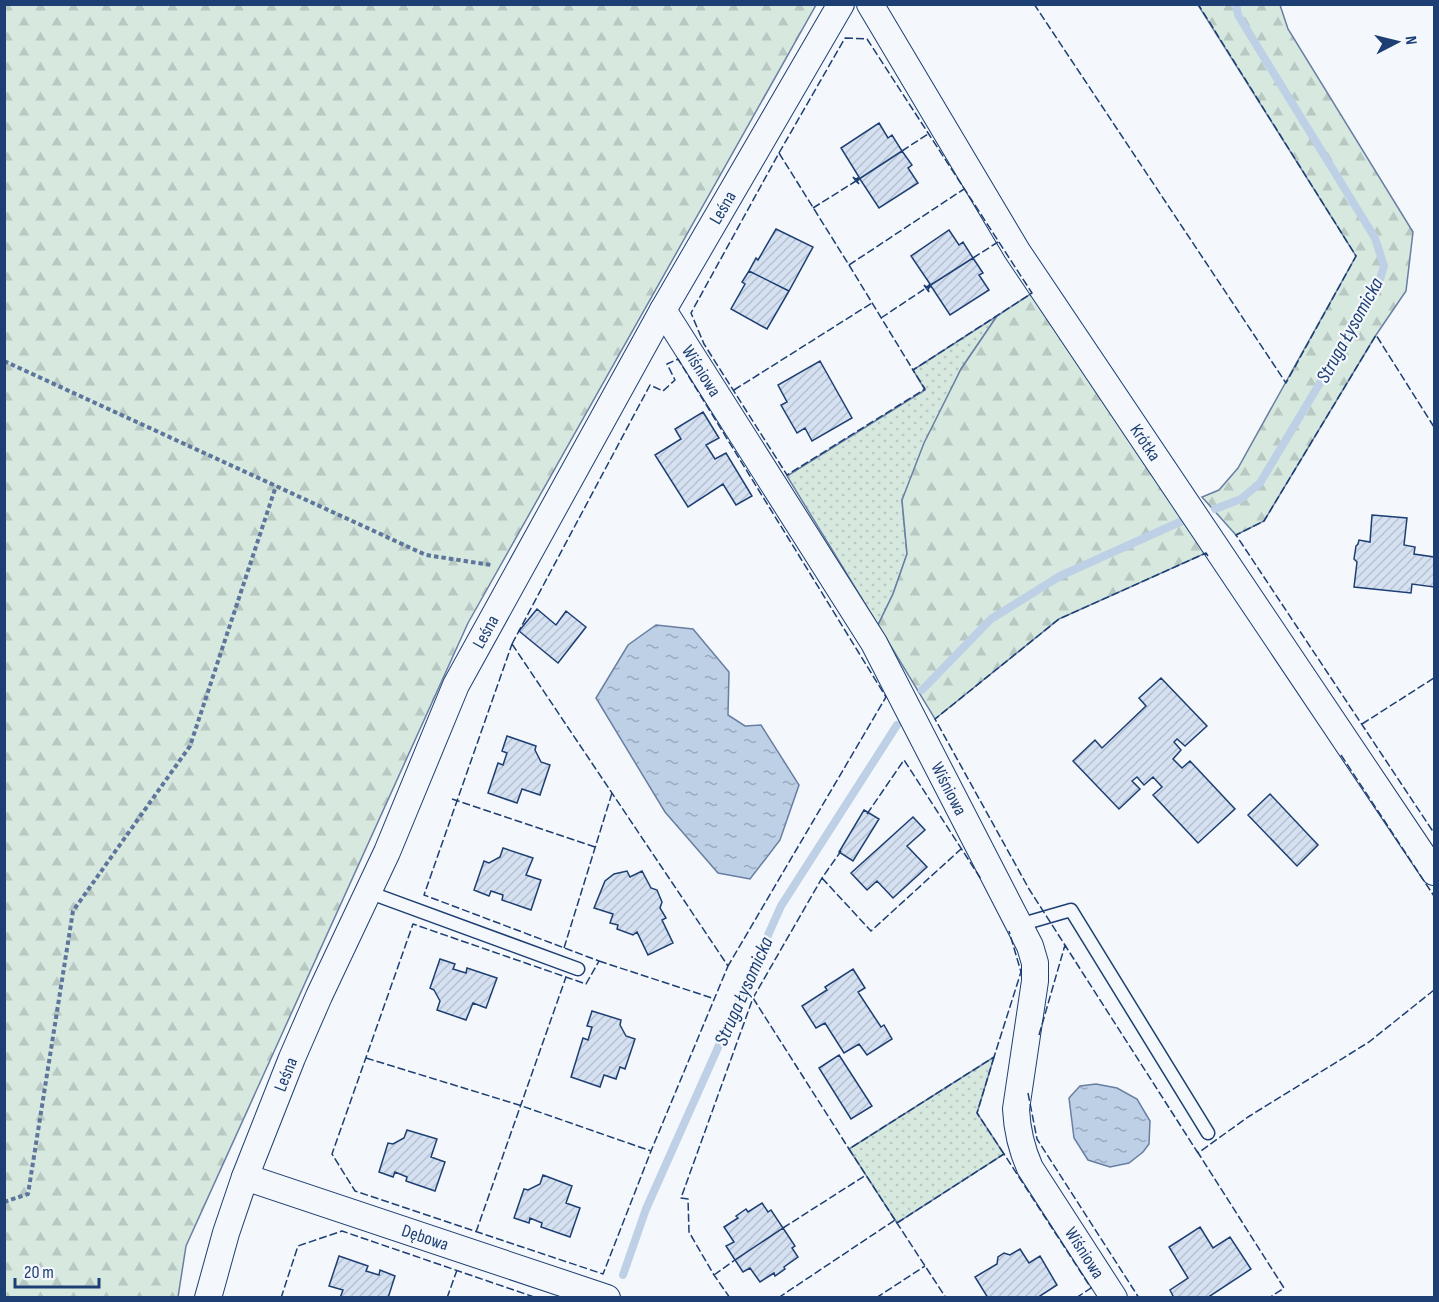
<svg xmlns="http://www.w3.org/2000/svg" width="1439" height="1302" font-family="'Sofia Sans Condensed',sans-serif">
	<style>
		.grass { fill: url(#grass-dots); stroke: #687fa3; stroke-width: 1.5 }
		.forest { fill: url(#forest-firs); stroke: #687fa3; stroke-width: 1.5 }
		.water { fill: url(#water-ripples); stroke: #687fa3; stroke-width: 1.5 }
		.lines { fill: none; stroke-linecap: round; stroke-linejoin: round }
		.stream { stroke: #bed0e5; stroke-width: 8 }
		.building { fill: url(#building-hatch); stroke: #1d3f73; stroke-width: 1.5 }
		.service-casing { stroke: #1d3f73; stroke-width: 15 }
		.minor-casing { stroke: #1d3f73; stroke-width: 28 }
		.path { stroke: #5e769c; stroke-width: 4; stroke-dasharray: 4.5 3; stroke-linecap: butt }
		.service { stroke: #f4f7fb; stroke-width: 12 }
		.minor { stroke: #f4f7fb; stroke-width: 26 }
		.fence { stroke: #1d3f73; stroke-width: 1.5; stroke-dasharray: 8 3; stroke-linecap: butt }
		.labels { text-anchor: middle; stroke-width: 4.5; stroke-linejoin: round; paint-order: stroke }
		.street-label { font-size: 18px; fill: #1d3f73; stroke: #f4f7fb }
		.water-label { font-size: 20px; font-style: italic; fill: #1d3f73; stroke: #f4f7fb }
	</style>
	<defs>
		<pattern id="grass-dots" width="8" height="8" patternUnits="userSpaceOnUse" patternTransform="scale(1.5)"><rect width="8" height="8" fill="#d7e8df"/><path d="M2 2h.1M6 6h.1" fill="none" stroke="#b8c8c3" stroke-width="1.8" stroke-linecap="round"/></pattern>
		<pattern id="forest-firs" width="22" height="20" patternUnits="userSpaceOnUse" patternTransform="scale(1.5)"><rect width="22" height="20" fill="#d7e8df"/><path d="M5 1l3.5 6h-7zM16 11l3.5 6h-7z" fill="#b8c8c3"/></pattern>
		<pattern id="water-ripples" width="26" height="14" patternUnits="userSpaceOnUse" patternTransform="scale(1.5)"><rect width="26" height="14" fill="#bed0e5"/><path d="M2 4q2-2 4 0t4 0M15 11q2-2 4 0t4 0" fill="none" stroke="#9aaabe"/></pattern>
		<pattern id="building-hatch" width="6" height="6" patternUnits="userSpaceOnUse" patternTransform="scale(1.5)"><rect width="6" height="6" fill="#d5e0f0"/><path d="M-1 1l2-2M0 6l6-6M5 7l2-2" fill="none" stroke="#b6c1d1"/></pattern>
	</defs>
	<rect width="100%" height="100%" fill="#f4f7fb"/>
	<path class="grass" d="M997,316L961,369L902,500L907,554L893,594L878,625L787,476L925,390L913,370Z
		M994,1057L977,1113L1004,1154L897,1223L849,1149Z"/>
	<path class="forest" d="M5,4L816,5L468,623L186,1246L178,1297H5Z
		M1198,5H1280L1288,29L1413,232L1406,291L1376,335L1264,521L1236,535L1202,497L1219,490L1238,468L1356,256Z
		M1032,293L1206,553L1059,619L935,719L878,625L893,594L907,554L902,500L924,443L961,369L997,316Z"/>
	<path class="water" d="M656,625L693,629L729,672L728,715L745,726L761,725L799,785L780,840L750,879L718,873L665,812L596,698L628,645Z
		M1096,1084L1117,1088L1137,1099L1150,1121L1149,1144L1143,1152L1129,1163L1110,1167L1088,1160L1074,1138L1069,1098L1080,1086Z"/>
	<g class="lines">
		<path class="stream" d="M1215,509L1241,499L1260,483L1378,286L1384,266L1375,238L1238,15L1236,4
			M922,690L991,619L1060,576L1182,521
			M623,1275L646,1209L781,906L897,725"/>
	</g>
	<path class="building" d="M879,123L888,138L892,135L902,151L856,181L853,177L856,179L859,177L841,148Z
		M902,151L912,165L908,168L918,183L879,208L860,179L857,181L859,184L856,181Z
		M776,229L813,247L789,291L749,271L756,258L758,260Z
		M949,230L959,245L963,242L973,258L926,288L924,285L927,287L930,284L911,256Z
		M973,258L983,273L979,275L989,290L950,315L931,286L928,289L929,292L926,288Z
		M749,271L789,291L767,329L731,309L745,284L742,282Z
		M820,361L852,418L812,441L805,428L797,433L781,405L787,402L778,385Z
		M703,412L719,438L706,445L715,459L726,453L752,496L736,505L723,484L688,507L655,455L681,439L675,429Z
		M1372,515L1407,518L1404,545L1415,547L1414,554L1434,557V587L1412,584L1411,593L1354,587L1357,562L1354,559L1356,546L1358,544L1359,540L1370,542Z
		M537,609L556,625L566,611L586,627L558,663L519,631Z
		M1161,678L1207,726L1185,746L1177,739L1174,742L1181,750L1173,759L1182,768L1190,761L1235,809L1198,843L1153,795L1162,787L1153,777L1144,785L1137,777L1132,781L1140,789L1119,809L1073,761L1095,740L1102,748L1146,706L1139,698Z
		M507,736L536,746L535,750L541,762L550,765L540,795L522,789L517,803L488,793L498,763L503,765L507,753L502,751Z
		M1270,794L1318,845L1297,866L1248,815Z
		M864,810L879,819L853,861L839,852Z
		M913,817L925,830L907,846L927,867L893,898L877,881L867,890L851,873Z
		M503,848L533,858L526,875L541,880L531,910L502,900L503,895L491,891L489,896L474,890L484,861L489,863L500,857Z
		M627,871L630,877L642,871L651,888L657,890L662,902L660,908L666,918L662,920L673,943L648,955L637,932L633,935L617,929L618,925L610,923L613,914L594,908L605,881L614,874Z
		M440,959L455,964L453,969L466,973L467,968L497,978L486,1008L473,1003L466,1020L437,1010L440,1001L434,990L430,988Z
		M853,969L865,988L858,992L881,1027L884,1025L892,1039L867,1055L859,1044L844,1053L825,1023L816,1028L802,1006L827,990L825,987Z
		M592,1011L621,1020L620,1025L626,1036L635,1039L625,1069L620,1067L616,1079L604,1075L600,1087L571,1077L583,1038L588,1040L592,1027L587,1026Z
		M839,1055L872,1106L851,1119L819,1068Z
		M407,1130L437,1139L431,1157L445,1162L435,1191L406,1181L407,1177L395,1172L393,1177L379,1172L388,1143L393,1144L404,1138Z
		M543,1175L572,1186L566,1203L580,1208L570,1237L541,1227L542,1223L530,1218L529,1223L514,1218L524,1189L528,1190L540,1184Z
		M762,1203L768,1212L771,1210L783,1228L735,1260L726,1246L734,1242L724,1227L738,1218L736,1216L746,1209L748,1212Z
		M1200,1227L1213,1248L1230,1237L1251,1269L1207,1298H1174L1170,1290L1188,1278L1169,1247Z
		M783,1228L795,1246L792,1248L798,1257L784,1267L785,1269L775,1276L774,1273L760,1282L750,1268L743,1272L735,1260Z
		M1020,1249L1029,1263L1040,1256L1057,1285L1037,1298H988L975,1277L997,1264L998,1257L1004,1253L1010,1255Z
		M339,1256L368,1266L366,1271L379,1275L380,1270L395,1276L388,1298H340L343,1290L329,1286Z"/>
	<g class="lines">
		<g class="service-casing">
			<path id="service" d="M368,892L578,969
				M1019,925L1071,910L1208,1133"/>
		</g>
		<g class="minor-casing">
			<g id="minor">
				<path id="s1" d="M870,4L1017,251L1434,872"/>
				<path id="s2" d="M663,310L874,643L1030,946L1035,963V981L1016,1109C1017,1130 1021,1148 1030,1168L1114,1298"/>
				<path id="s3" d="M245,1177L607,1298"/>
				<path id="s4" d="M208,1298L226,1233L245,1177L292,1058L319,996L387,852L456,685L663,310L841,4"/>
			</g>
		</g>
		<path class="path" d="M4,361L426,555L491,565
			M4,1202L28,1194L73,911L190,746L276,486"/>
		<use href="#service" class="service"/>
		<use href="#minor" class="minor"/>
		<path class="fence" d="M1034,4L1286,383L1356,256L1198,4
			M845,38L867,39L1032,293L913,370L925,389L787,475L704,344L691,313L779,153Z
			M902,151L928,134
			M779,153L849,265L964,189
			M813,208L856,181
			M973,258L998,242
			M849,265L913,370
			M881,318L926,288
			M734,390L872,303
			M1434,427L1376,335L1264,521L1236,535L1434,833
			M1208,556L1206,553L1059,619L935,719L1029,889L1198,1153L1248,1117L1369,1042L1434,990
			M512,644L728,966L651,1151L603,1274L355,1191L332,1154L413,924L586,984L599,961L424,895Z
			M512,644L650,385L663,391L675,380L667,364L678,359L886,697L728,966
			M1362,724L1434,678
			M1341,755L1434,896
			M452,799L595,847
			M867,814L904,760L981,879
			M822,878L871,931L961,849
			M564,948L612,793
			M599,961L715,999
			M753,998L849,1149
			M1039,1035L1065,945L1066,946
			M994,1057L977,1113L1004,1154
			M366,1058L519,1105L651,1151
			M1028,1093L1037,1139L1139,1298
			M1197,1151L1284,1288L1269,1298
			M895,1220L849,1149L994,1057L1021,972L1009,931
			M897,1223L1004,1154L1091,1288L1076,1298
			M783,1228L866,1175
			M476,1232L566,977
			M714,1275L735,1260
			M281,1298L298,1246L342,1231L537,1298
			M447,1298L457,1270
			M730,1298L714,1275L689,1232L688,1199L681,1198L753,998L822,878L841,851
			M778,1298L895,1220L946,1298
			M876,1298L925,1266"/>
	</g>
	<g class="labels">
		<g class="street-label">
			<text dy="6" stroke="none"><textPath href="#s4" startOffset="1209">Leśna</textPath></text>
			<text dy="6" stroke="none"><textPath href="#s2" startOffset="72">Wiśniowa</textPath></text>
			<text dy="6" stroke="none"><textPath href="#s1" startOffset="518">Krótka</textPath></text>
			<text dy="6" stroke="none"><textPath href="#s4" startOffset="723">Leśna</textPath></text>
			<text dy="6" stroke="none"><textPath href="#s2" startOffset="558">Wiśniowa</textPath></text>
			<text dy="6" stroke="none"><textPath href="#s4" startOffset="237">Leśna</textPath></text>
			<text dy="6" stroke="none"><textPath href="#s3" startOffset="190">Dębowa</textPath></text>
			<text dy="6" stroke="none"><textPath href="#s2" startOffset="1062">Wiśniowa</textPath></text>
		</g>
		<g class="water-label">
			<text transform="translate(1349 330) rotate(-61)" y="7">Struga Łysomicka</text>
			<text transform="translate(743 991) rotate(-66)" y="7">Struga Łysomicka</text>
		</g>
	</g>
	<rect width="1439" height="1302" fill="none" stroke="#1d3f73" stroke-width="12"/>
	<g transform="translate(1397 42) rotate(83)" stroke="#f4f7fb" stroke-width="4.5" paint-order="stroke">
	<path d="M0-4.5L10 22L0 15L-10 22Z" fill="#1d3f73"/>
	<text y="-9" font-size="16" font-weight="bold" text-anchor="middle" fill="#1d3f73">N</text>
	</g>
	<path d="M15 1278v9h84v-9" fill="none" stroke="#1d3f73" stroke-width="3"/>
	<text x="24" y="1278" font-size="18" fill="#1d3f73" stroke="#f4f7fb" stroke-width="4.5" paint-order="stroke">20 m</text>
</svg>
